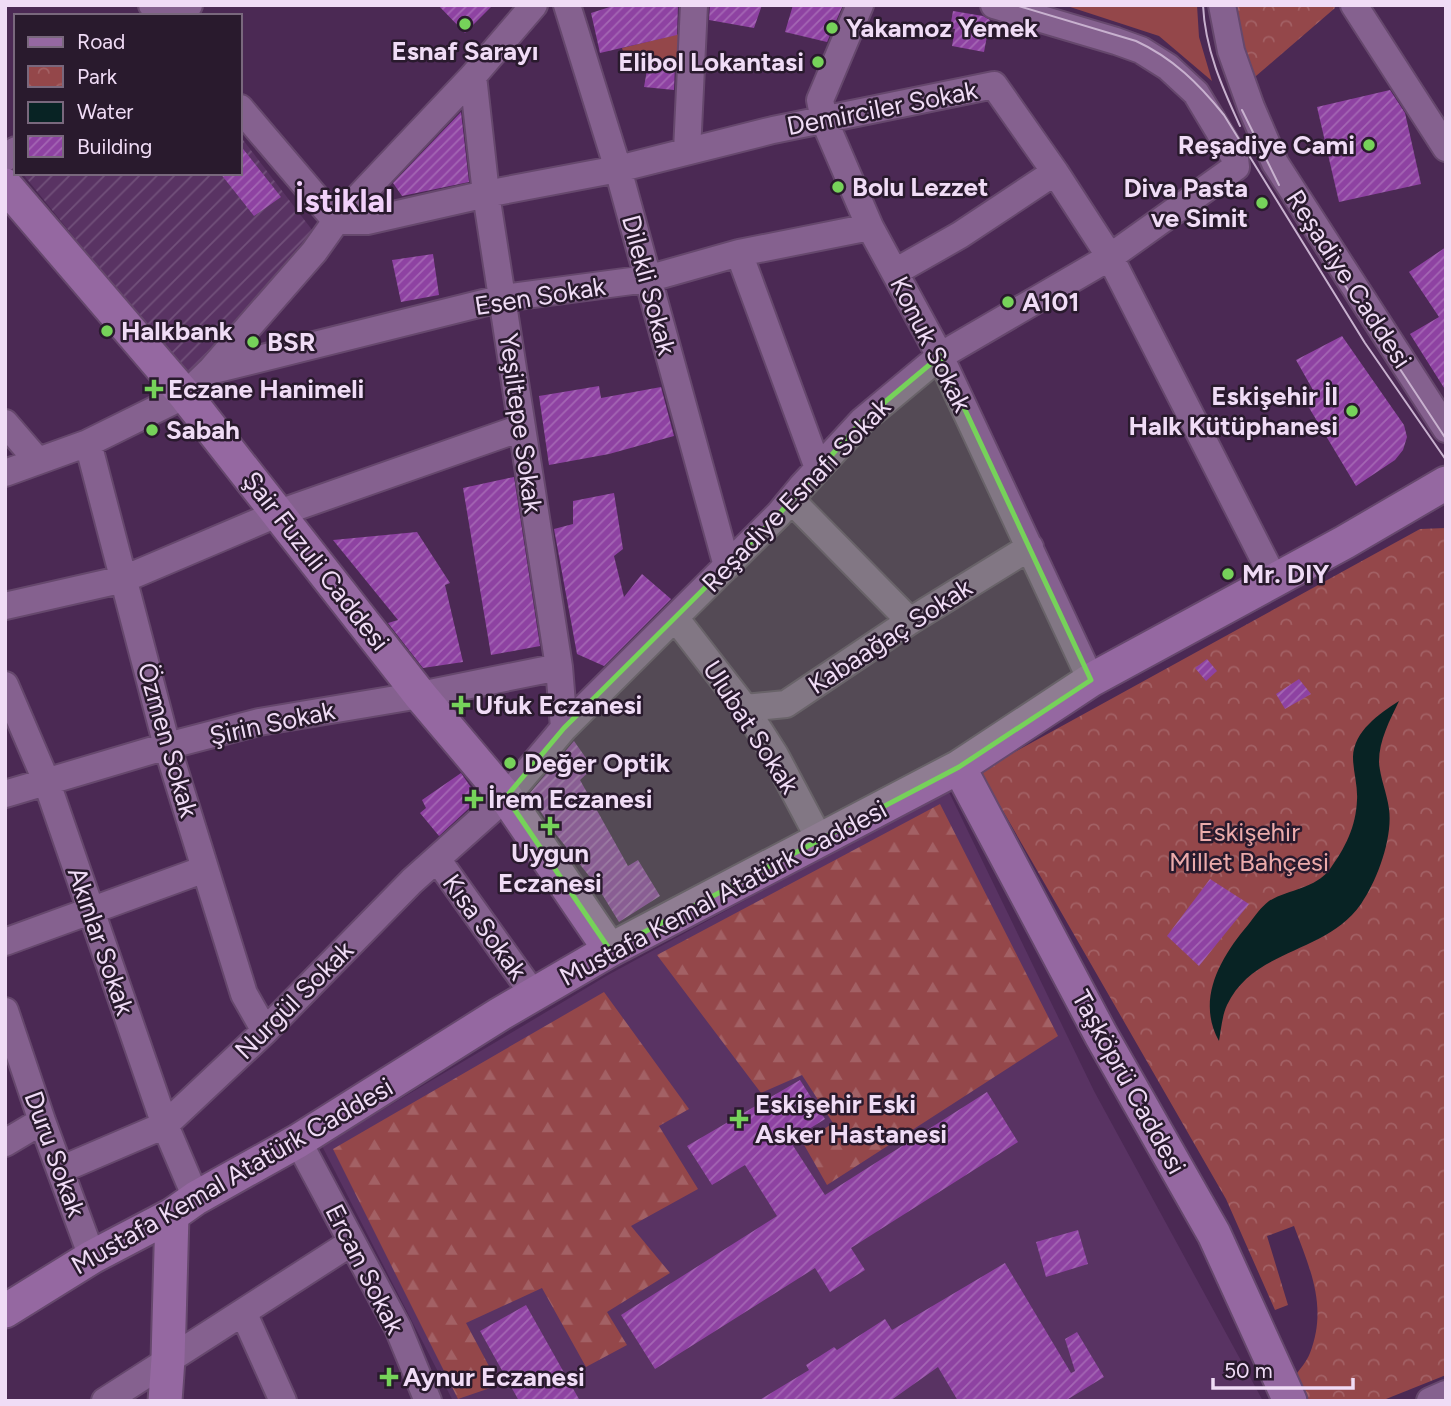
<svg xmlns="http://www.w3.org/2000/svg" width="1451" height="1406" font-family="Figtree,sans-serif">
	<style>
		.built { fill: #593363 }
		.industrial { fill: url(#industrial-furrows) }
		.green { fill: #94474a }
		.forest { fill: url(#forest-firs) }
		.park { fill: url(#park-crowns) }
		.water { fill: #082324 }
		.building { fill: url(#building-hatch) }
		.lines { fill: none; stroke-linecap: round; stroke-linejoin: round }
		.minor-casing { stroke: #66486d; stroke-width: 30 }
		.major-casing { stroke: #66486d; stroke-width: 37 }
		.minor { stroke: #85618f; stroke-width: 26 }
		.major { stroke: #9568a1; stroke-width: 33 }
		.tram { stroke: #c8b1cf; stroke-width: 2 }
		.marked { fill: #76d25a; fill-opacity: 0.2; stroke: #76d25a; stroke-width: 5; stroke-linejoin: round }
		.poi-dot { fill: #76d25a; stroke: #291a2d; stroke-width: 2.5 }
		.labels { text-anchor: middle; stroke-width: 5; stroke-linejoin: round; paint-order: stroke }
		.poi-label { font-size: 26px; font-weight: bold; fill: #f0dcf6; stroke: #291a2d; text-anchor: start }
		.street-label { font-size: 26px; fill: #f0dcf6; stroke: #291a2d }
		.park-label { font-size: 26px; fill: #ecabab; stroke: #291a2d }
		.district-label { font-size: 33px; font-weight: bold; fill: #f2d1fb; stroke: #291a2d }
	</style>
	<defs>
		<pattern id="industrial-furrows" width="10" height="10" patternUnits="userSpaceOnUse" patternTransform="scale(1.75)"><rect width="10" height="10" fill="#593363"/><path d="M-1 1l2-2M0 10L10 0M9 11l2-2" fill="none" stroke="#71507a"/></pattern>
		<pattern id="forest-firs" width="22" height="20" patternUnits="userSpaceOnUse" patternTransform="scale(1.75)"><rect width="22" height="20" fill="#94474a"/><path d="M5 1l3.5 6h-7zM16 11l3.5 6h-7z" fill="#a36165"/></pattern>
		<pattern id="park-crowns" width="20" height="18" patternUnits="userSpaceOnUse" patternTransform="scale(1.75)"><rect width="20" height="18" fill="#94474a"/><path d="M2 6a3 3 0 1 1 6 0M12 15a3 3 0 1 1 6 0" fill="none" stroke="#a36165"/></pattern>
		<pattern id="building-hatch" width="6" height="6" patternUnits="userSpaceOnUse" patternTransform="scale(1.75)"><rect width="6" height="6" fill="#8e42a2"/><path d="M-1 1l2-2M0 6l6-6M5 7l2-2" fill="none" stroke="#a466b4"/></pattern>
	</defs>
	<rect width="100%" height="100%" fill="#4b2954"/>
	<path class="built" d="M948,790L1094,1091L1263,1401H453L322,1146L608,975Z"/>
	<path class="industrial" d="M240,136L319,239L187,376L22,173H240Z"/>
	<path class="green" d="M1064,5H1197L1199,37L1212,81L1159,36Z
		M683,33L686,64H627L622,48Z"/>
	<path class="forest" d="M940,804L1058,1036L827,1185L803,1143L833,1123L802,1075L761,1093L657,955Z
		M604,992L689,1109L659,1126L698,1189L631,1226L670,1273L607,1312L627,1345L586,1367L542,1288L466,1323L499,1385L458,1399L333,1149Z"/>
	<path class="park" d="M1229,5H1333L1335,8L1249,82Z
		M1446,528V1375L1381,1401H1308L1295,1376C1300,1369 1307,1361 1310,1353C1328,1306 1310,1269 1294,1226L1267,1236L1288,1305L1275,1310L1226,1199L980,771L1420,529Z"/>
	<path class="water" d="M1399,701C1390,720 1379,740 1379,762C1380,778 1387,793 1389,809C1393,838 1377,881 1361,904C1326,954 1254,948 1227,1005C1222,1016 1221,1030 1219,1041C1196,1000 1220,958 1248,925C1254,917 1261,907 1269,901C1289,889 1315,889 1330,869C1345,848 1356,827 1357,800C1358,786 1353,771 1353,757C1354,731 1379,714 1399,701Z"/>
	<path class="building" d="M438,5H493L465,33Z
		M616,5H678L677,35L600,53L591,13Z
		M710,5H762L754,28L709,20Z
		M793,5H843L827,42L785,32Z
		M953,11L983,16L990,20L984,52L952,46L955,29L950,28Z
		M648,64H675L674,90L644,87Z
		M1390,90L1405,113L1421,184L1339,202L1317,107Z
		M461,112L469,182L402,196L393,183Z
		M240,145L281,197L254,216L220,173H240Z
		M1446,247V391L1410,334L1439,317L1409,272Z
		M433,254L439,295L401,302L392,260Z
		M1342,336L1404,425L1407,437L1403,450L1395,460L1356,486L1302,396L1313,390L1296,360Z
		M599,386L601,398L661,387L674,436L609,454L549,465L539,396Z
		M514,477L540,646L491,655L463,488Z
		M614,493L623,549L614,556L624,597L642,574L671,599L604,666L577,654L554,529L573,524V501Z
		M417,532L450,583L445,585L463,662L423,668L388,623L398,620L333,540Z
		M1207,659L1217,671L1206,681L1195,668Z
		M1299,679L1311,694L1285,709L1276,694Z
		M574,741L593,768L580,780L628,866L638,860L660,896L619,922L597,886L555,833L529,794Z
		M461,773L479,799L439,836L420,813L426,808L422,800Z
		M1210,879L1249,904L1199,966L1167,936Z
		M800,1080L825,1119L790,1141L825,1195L987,1092L1018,1142L851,1248L865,1270L830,1292L815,1268L655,1369L621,1315L777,1216L745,1165L712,1185L687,1146Z
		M1078,1230L1088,1264L1046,1277L1036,1242Z
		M1005,1263L1071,1373L1075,1371L1065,1339L1077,1332L1104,1377L1065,1401H958L938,1367L890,1401H758L809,1370L806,1365L834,1347L837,1350L885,1319L892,1330Z
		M526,1305L580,1401H519L480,1331Z"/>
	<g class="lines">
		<g class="minor-casing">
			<path id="minor" d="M152,5L161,16
				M567,5L618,169L727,566
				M860,5L820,100L824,120L870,227L940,356L1091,680
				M1222,5L1231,51L1251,107L1275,163L1446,429
				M1354,5L1446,148
				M177,16L189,5
				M473,76L486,194L559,667L564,728
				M240,108L336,221
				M687,151L694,5
				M5,158L16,150
				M336,221H367L486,194L618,169L773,130L994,85L1055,172L1110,257L1275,581
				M739,253L818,468
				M895,272L960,235L1055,172
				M210,371L503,298L647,279L739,253L870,227
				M5,423L37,460
				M88,443L167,746L244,994L265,1031
				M5,473L88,443L185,395L210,371L314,252L336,221L473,76L534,5
				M791,500L910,621
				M5,606L124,579L279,513L521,428
				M676,619L745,708L775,755L820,840
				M5,685L47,783L165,1125L196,1198
				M745,708L786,704L910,621L1030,547
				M5,794L167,746L259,722L420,695L559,667
				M437,859L534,995
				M5,942L205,869
				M5,1011L42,1121L92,1257
				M298,1141L398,1328L428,1401
				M5,1143L42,1121
				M60,1170L165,1125L265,1031L412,881L506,797L564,728L779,514L802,486L862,421L940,356L1110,257L1236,167L1235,158L1196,93L1168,67L1141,50L1116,41L994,5
				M244,1314L283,1401
				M105,1401L352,1242
				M1430,1401L1446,1394"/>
		</g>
		<g class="major-casing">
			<path id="major" d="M5,185L185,395L420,695L506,797L610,950
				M959,767L1101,1035L1214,1234L1290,1401
				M5,1311L92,1257L172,1215L196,1198L298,1141L500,1014L610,950L959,767L1091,680L1345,542L1446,483
				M165,1401L168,1359L172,1215"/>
		</g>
		<use href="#minor" class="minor"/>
		<use href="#major" class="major"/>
		<path class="tram" d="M1015,5L1136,41C1173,58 1199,84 1224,115L1365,343L1446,460
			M1203,5C1205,49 1222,87 1240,126
			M1242,110L1279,185
			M1298,214L1446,439"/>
	</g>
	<path class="marked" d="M940,356L1091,680L959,767L610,950L506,797L564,728L779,514L862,421Z"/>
	<g class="poi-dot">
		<circle cx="465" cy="24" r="7"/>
		<circle cx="832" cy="28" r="7"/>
		<circle cx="818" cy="62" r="7"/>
		<circle cx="1369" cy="145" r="7"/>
		<circle cx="838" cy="187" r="7"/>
		<circle cx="1262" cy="203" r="7"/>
		<circle cx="1008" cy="302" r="7"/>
		<circle cx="107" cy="331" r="7"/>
		<circle cx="253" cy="342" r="7"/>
		<path d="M150.5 378.5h7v7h7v7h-7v7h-7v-7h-7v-7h7z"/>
		<circle cx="1352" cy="411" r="7"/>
		<circle cx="152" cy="430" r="7"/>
		<circle cx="1228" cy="574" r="7"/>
		<path d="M457.5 694.5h7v7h7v7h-7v7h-7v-7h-7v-7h7z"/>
		<circle cx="510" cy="763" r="7"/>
		<path d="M470.5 788.5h7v7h7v7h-7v7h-7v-7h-7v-7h7z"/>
		<path d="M546.5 815.5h7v7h7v7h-7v7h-7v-7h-7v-7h7z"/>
		<path d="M735.5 1108.5h7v7h7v7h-7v7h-7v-7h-7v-7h7z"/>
		<path d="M385.5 1366.5h7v7h7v7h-7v7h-7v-7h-7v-7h7z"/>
	</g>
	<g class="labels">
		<g class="poi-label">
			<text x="846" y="37">Yakamoz Yemek</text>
			<text x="465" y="60" text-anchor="middle">Esnaf Sarayı</text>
			<text x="804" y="71" text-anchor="end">Elibol Lokantasi</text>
			<text x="1355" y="154" text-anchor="end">Reşadiye Cami</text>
			<text x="852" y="196">Bolu Lezzet</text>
			<text x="1248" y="197" text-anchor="end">Diva Pasta<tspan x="1248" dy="30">ve Simit</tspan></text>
			<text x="1022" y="311">A101</text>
			<text x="121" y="340">Halkbank</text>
			<text x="267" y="351">BSR</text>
			<text x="168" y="398">Eczane Hanimeli</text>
			<text x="1338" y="405" text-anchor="end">Eskişehir İl<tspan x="1338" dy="30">Halk Kütüphanesi</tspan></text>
			<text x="166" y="439">Sabah</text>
			<text x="1242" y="583">Mr. DIY</text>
			<text x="475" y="714">Ufuk Eczanesi</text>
			<text x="524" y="772">Değer Optik</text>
			<text x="488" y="808">İrem Eczanesi</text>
			<text x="550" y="862" text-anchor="middle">Uygun<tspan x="550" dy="30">Eczanesi</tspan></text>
			<text x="755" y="1113">Eskişehir Eski<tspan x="755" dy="30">Asker Hastanesi</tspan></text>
			<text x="403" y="1386">Aynur Eczanesi</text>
		</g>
		<g class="street-label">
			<text transform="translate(882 108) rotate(-11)" y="9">Demirciler Sokak</text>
			<text transform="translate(1349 279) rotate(57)" y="9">Reşadiye Caddesi</text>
			<text transform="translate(649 285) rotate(75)" y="9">Dilekli Sokak</text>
			<text transform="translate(540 296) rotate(-9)" y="9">Esen Sokak</text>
			<text transform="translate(931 344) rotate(63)" y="9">Konuk Sokak</text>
			<text transform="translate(521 423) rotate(82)" y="9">Yeşiltepe Sokak</text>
			<text transform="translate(796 495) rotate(-46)" y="9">Reşadiye Esnafı Sokak</text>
			<text transform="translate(316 561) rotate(52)" y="9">Şair Fuzuli Caddesi</text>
			<text transform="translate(890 636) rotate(-33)" y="9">Kabaağaç Sokak</text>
			<text transform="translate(272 723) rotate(-12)" y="9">Şirin Sokak</text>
			<text transform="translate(751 727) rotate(57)" y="9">Ulubat Sokak</text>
			<text transform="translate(168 740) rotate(74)" y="9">Özmen Sokak</text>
			<text transform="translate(723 893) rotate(-28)" y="9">Mustafa Kemal Atatürk Caddesi</text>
			<text transform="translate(485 927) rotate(54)" y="9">Kısa Sokak</text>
			<text transform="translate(101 941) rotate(71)" y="9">Akınlar Sokak</text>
			<text transform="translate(294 1000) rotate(-45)" y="9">Nurgül Sokak</text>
			<text transform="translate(1129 1082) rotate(61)" y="9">Taşköprü Caddesi</text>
			<text transform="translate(55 1154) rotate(70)" y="9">Duru Sokak</text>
			<text transform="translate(232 1176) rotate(-30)" y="9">Mustafa Kemal Atatürk Caddesi</text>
			<text transform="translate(365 1269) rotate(63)" y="9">Ercan Sokak</text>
		</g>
		<g class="park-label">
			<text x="1249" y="841">Eskişehir<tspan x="1249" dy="30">Millet Bahçesi</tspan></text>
		</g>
		<g class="district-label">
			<text x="344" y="212">İstiklal</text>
		</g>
	</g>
	<rect width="1451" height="1406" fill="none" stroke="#f0dcf6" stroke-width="14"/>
	<rect x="14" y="14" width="228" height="161" fill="#291a2d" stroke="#79687d" stroke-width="2"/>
	<rect x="28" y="37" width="35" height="10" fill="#9568a1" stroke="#79687d" stroke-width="2"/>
	<text x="77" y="49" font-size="21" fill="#f0dcf6">Road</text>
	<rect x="28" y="66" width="35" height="21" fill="url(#park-crowns)" stroke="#79687d" stroke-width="2"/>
	<text x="77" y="84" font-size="21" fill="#f0dcf6">Park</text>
	<rect x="28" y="102" width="35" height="21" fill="#082324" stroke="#79687d" stroke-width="2"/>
	<text x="77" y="119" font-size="21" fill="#f0dcf6">Water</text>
	<rect x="28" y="136" width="35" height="21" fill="url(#building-hatch)" stroke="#79687d" stroke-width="2"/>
	<text x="77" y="154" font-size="21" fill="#f0dcf6">Building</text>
	<path d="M1213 1378v10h140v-10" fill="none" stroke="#f0dcf6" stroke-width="3.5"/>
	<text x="1224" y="1378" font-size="21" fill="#f0dcf6" stroke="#291a2d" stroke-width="5" paint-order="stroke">50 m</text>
</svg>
